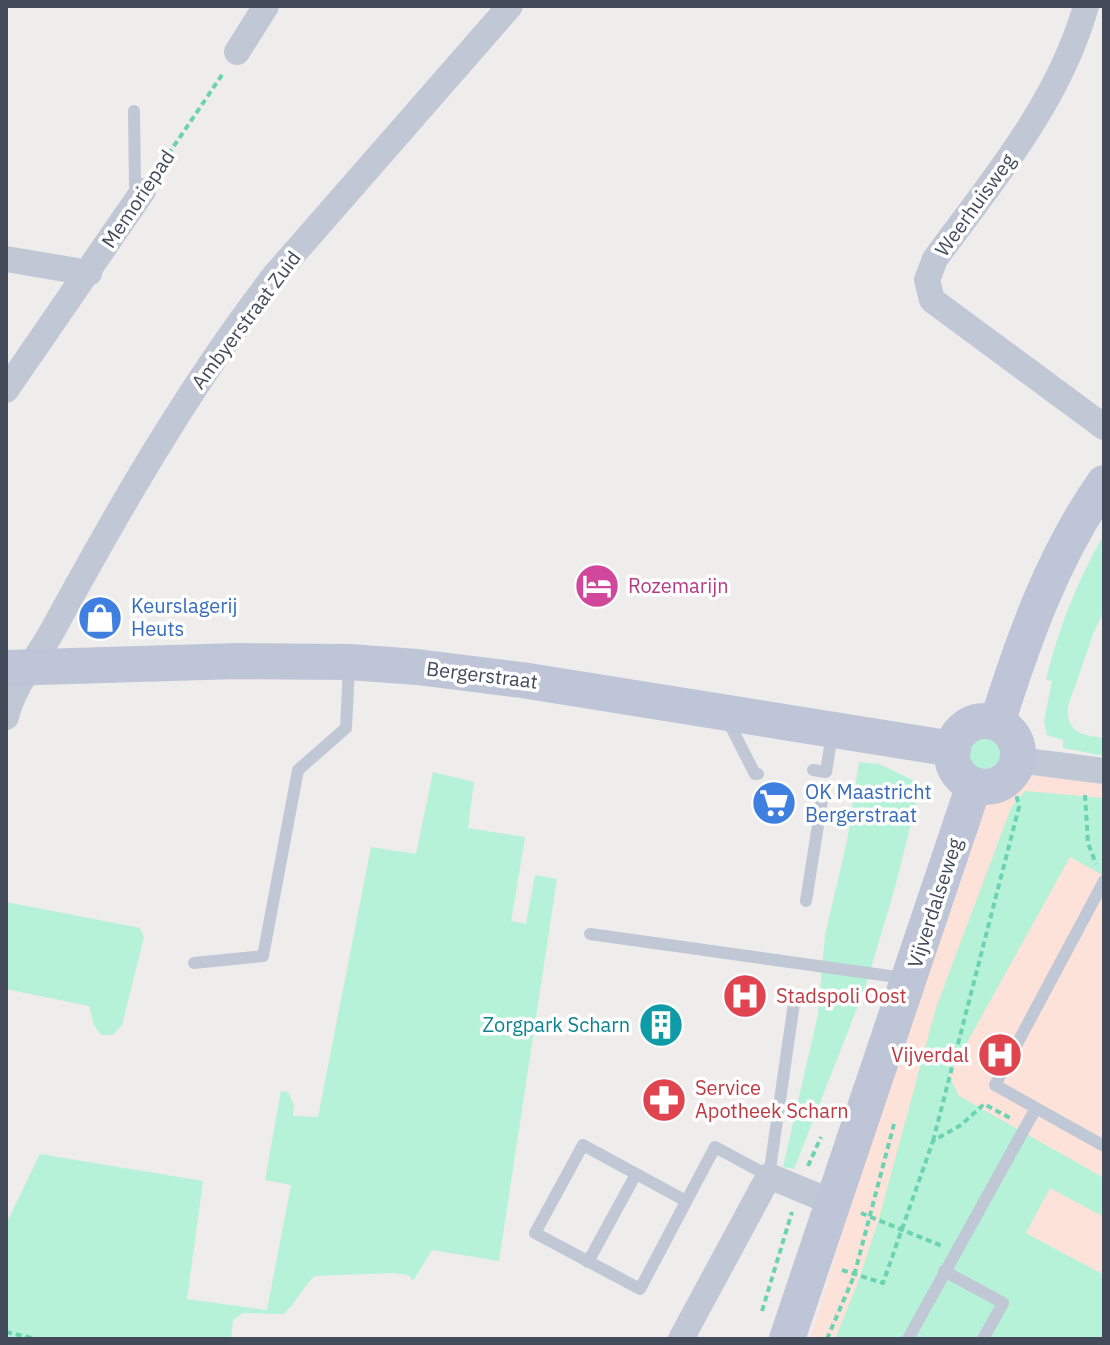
<svg xmlns="http://www.w3.org/2000/svg" width="1110" height="1345" font-family="'IBM Plex Sans',sans-serif">
	<style>
		.medical { fill: #fce2d9 }
		.green { fill: #b5f2d8 }
		.lines { fill: none; stroke-linecap: round; stroke-linejoin: round }
		.path { stroke: #6bd2b2; stroke-width: 4; stroke-dasharray: 6 4; stroke-linecap: butt }
		.lane { stroke: #c1c8d5; stroke-width: 12 }
		.street { stroke: #c1c8d5; stroke-width: 26 }
		.secondary { stroke: #bdc5d7; stroke-width: 36 }
		.labels { text-anchor: middle; stroke-width: 7; stroke-linejoin: round; paint-order: stroke }
		.street-label { font-size: 20px; fill: #434b5b; stroke: #fff }
		.hotel-label { font-size: 20px; fill: #b23c85; stroke: #fff; text-anchor: start }
		.shop-label { font-size: 20px; fill: #366cbe; stroke: #fff; text-anchor: start }
		.health-label { font-size: 20px; fill: #be3a42; stroke: #fff; text-anchor: start }
		.culture-label { font-size: 20px; fill: #0d838f; stroke: #fff; text-anchor: end }
	</style>
	<rect width="100%" height="100%" fill="#efecec"/>
	<path class="medical" d="M986,755L1104,772V1339H810Z"/>
	<path class="green" d="M1104,534V611L1094,632L1068,706C1066,733 1081,735 1104,738V756L1063,748V740L1047,735L1044,721L1052,681L1046,680C1060,623 1076,585 1104,534Z
		M964 752a21 21 0 1 1 42 0a21 21 0 1 1-42 0Z
		M859,762L879,764L921,784L894,891L865,988L794,1169L783,1167L818,1014L825,935L847,841Z
		M433,772L474,782L468,828L525,837L511,921L526,924L535,875L557,879L499,1261L432,1250L413,1281L408,1275L393,1273L315,1276C302,1287 297,1302 284,1314L243,1313L233,1320L231,1339H6V1224L40,1154L203,1181L187,1299L267,1310L291,1185L265,1180L281,1091L288,1092L294,1105L293,1116L318,1117L371,847L416,854Z
		M1025,791L1104,798V876L1070,857L949,1075L959,1096L1104,1178V1217L1050,1188L1026,1233L1104,1275V1339H835L857,1285L878,1222L936,1008L1011,808Z
		M6,902L140,928L144,937L122,1025L113,1035H101L94,1025L89,1006L6,989Z"/>
	<g class="lines">
		<path class="path" d="M157,171L224,72
			M1085,795L1088,843L1096,864
			M933,1141L1019,807L1014,783
			M808,1166L821,1137
			M861,1213L942,1246
			M842,1270L883,1283L933,1141L961,1125L984,1104L1012,1119
			M762,1311L792,1212
			M6,1332L36,1339
			M827,1339L854,1276L894,1124"/>
		<path class="lane" d="M134,111L135,186L143,191
			M727,719L755,774H758
			M813,770L826,772L832,734
			M1104,881L995,1085L1104,1146
			M806,901L824,787
			M590,934L904,978
			M194,963L263,956L298,770L346,728L349,666
			M686,1201L583,1145L535,1233L640,1289L715,1147L769,1176L795,996
			M588,1262L636,1174
			M944,1271L1003,1303L983,1339
			M908,1339L1036,1108"/>
		<path class="street" d="M1086,6C1059,102 993,180 935,259L927,280L932,300L1104,427
			M237,52L266,6
			M6,259L89,273
			M6,390L143,191
			M6,717C14,683 39,657 55,626C121,505 190,385 275,275L510,6
			M1018,760L1104,771
			M681,1339L769,1176L834,1203"/>
		<path class="secondary" d="M6,668L238,661L349,662L417,667L522,680L953,749
			M952 754a33 33 0 1 1 66 0a33 33 0 1 1-66 0Z
			M997,723C1024,638 1053,556 1104,483
			M787,1339L974,785"/>
	</g>
	<defs>
		<g id="hotel-disc" transform="scale(2.3)"><circle r="9.5" fill="#d1479c" stroke="#fff"/><path d="M-6-4.5h1.5V1H6V5H4.5V3h-9V5H-6ZM-4 0a1.8 1.8 0 1 1 3.6 0ZM.5 0V-2.5h3Q6-2.5 6 0Z" fill="#fff"/></g>
		<g id="shop-disc" transform="scale(2.3)"><circle r="9.5" fill="#3f7fe0" stroke="#fff"/><path d="M-5-2.5h2.3a2.7 3.5 0 0 1 5.4 0H5L5.5 6h-11ZM-1.5-2.5h3a1.5 2.3 0 0 0-3 0Z" fill="#fff"/></g>
		<g id="supermarket-disc" transform="scale(2.3)"><circle r="9.5" fill="#3f7fe0" stroke="#fff"/><path d="M-6-5.5h2.5l.6 2H6L4.5 2H-2.5L-4.4-4H-6ZM-1.5 3.2a1.3 1.3 0 1 0 .1 0ZM3 3.2a1.3 1.3 0 1 0 .1 0Z" fill="#fff"/></g>
		<g id="hospital-disc" transform="scale(2.3)"><circle r="9.5" fill="#e0444e" stroke="#fff"/><path d="M-5-5h3v3.5h4V-5h3V5h-3V1.5h-4V5h-3Z" fill="#fff"/></g>
		<g id="building-disc" transform="scale(2.3)"><circle r="9.5" fill="#0f9aa8" stroke="#fff"/><path d="M-4-6H4V6H1V3H-1V6H-4ZM-2.5-4.3h1.7v1.8h-1.7ZM.8-4.3h1.7v1.8H.8ZM-2.5-1h1.7V.8h-1.7ZM.8-1h1.7V.8H.8Z" fill="#fff"/></g>
		<g id="pharmacy-disc" transform="scale(2.3)"><circle r="9.5" fill="#e0444e" stroke="#fff"/><path d="M-2-6h4v4h4v4h-4v4h-4v-4h-4v-4h4Z" fill="#fff"/></g>
	</defs>
	<g fill-rule="evenodd">
		<use href="#hotel-disc" x="597" y="586"/>
		<use href="#shop-disc" x="100" y="618"/>
		<use href="#supermarket-disc" x="774" y="803"/>
		<use href="#hospital-disc" x="745" y="996"/>
		<use href="#building-disc" x="661" y="1025"/>
		<use href="#hospital-disc" x="1000" y="1055"/>
		<use href="#pharmacy-disc" x="664" y="1100"/>
	</g>
	<g class="labels">
		<g class="street-label">
			<text transform="translate(138 199) rotate(-56)" y="7">Memoriepad</text>
			<text transform="translate(975 205) rotate(-54)" y="7">Weerhuisweg</text>
			<text transform="translate(246 320) rotate(-53)" y="7">Ambyerstraat Zuid</text>
			<text transform="translate(482 675) rotate(7)" y="7">Bergerstraat</text>
			<text transform="translate(935 903) rotate(-72)" y="7">Vijverdalseweg</text>
		</g>
		<g class="hotel-label">
			<text x="628" y="593">Rozemarijn</text>
		</g>
		<g class="shop-label">
			<text x="131" y="613">Keurslagerij<tspan x="131" dy="23">Heuts</tspan></text>
			<text x="805" y="799">OK Maastricht<tspan x="805" dy="23">Bergerstraat</tspan></text>
		</g>
		<g class="health-label">
			<text x="776" y="1003">Stadspoli Oost</text>
			<text x="969" y="1062" text-anchor="end">Vijverdal</text>
			<text x="695" y="1095">Service<tspan x="695" dy="23">Apotheek Scharn</tspan></text>
		</g>
		<g class="culture-label">
			<text x="630" y="1032">Zorgpark Scharn</text>
		</g>
	</g>
	<rect width="1110" height="1345" fill="none" stroke="#434b5b" stroke-width="16"/>
</svg>
